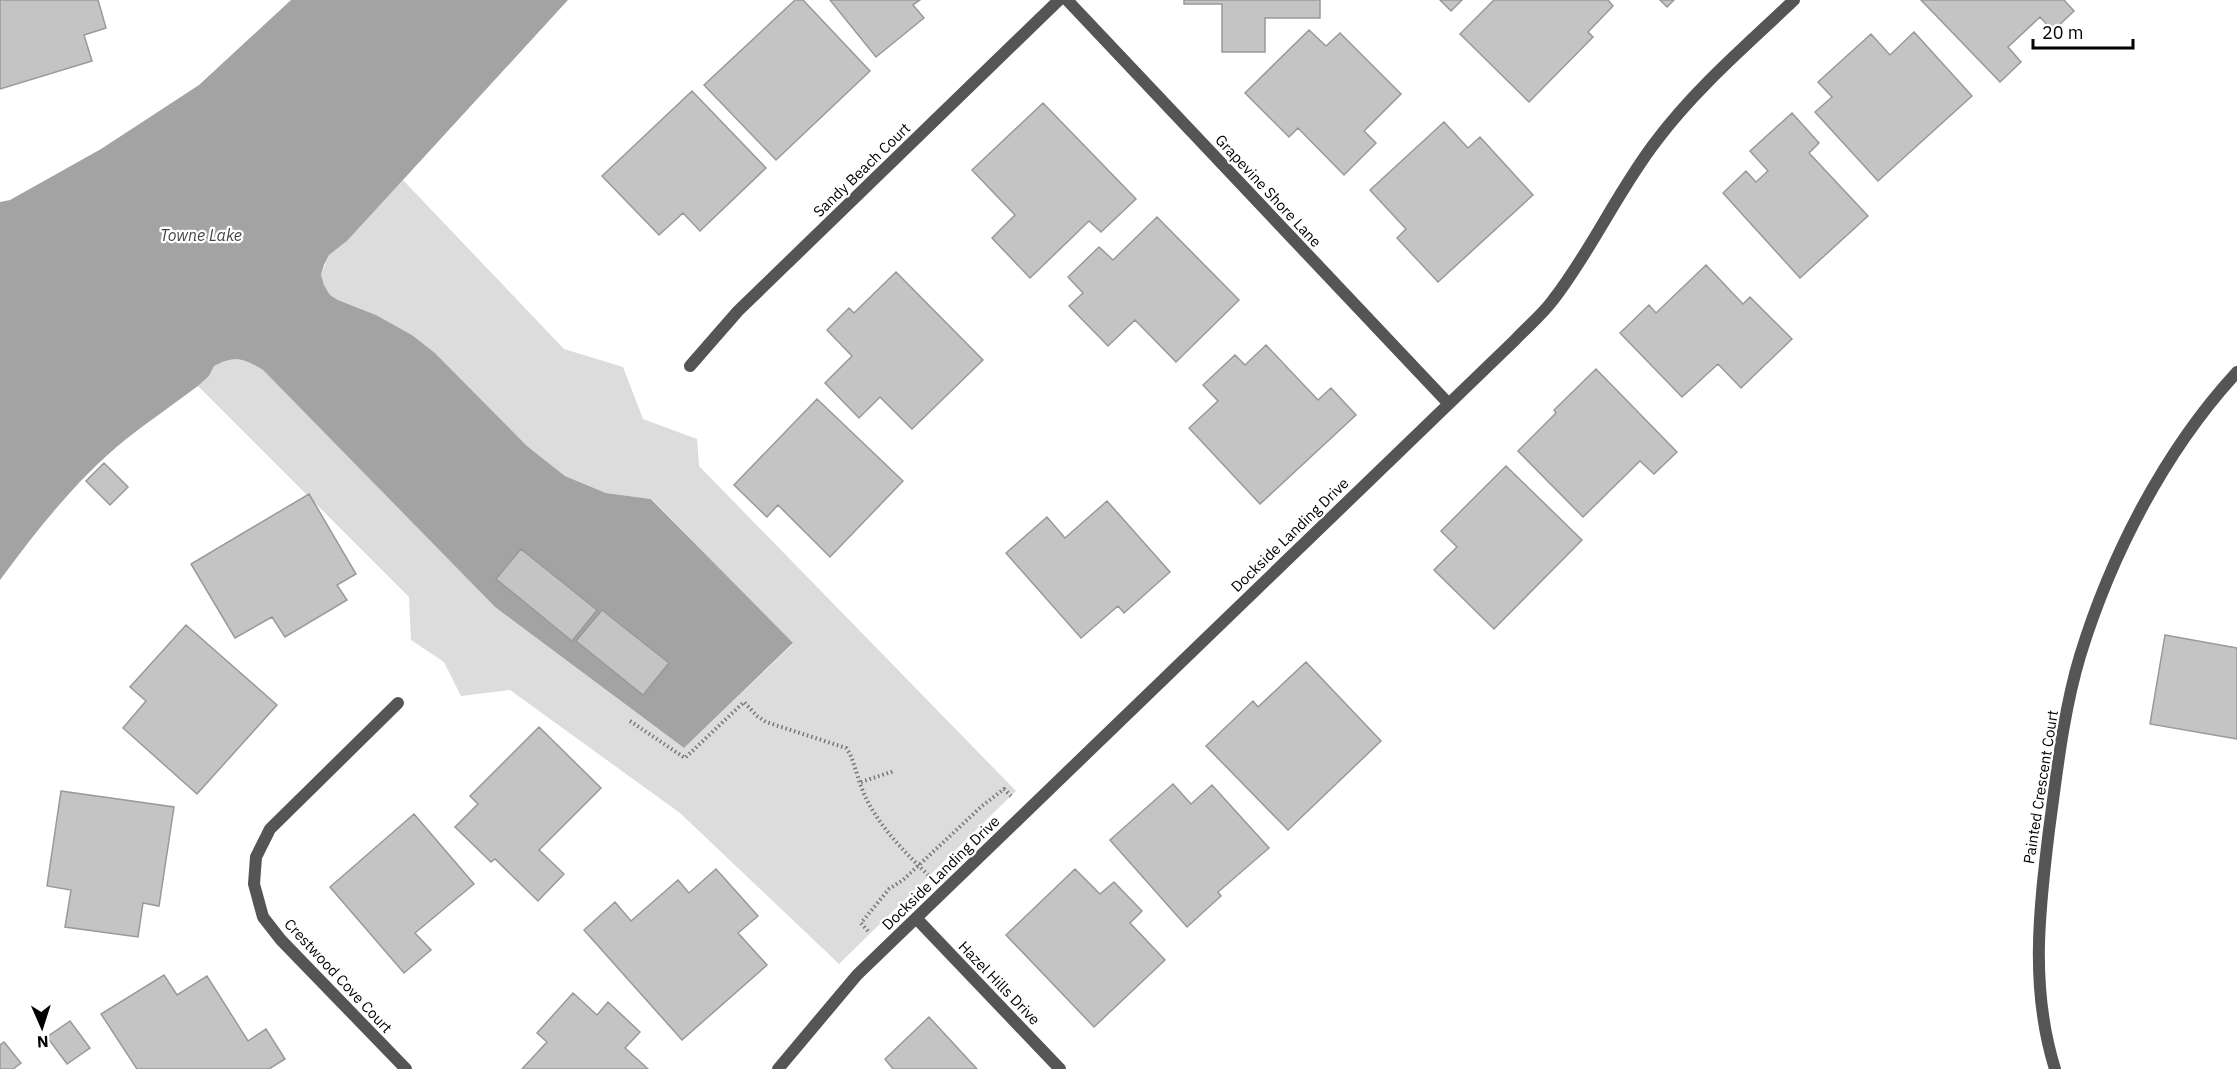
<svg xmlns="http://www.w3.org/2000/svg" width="2237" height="1069" font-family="'IBM Plex Sans',sans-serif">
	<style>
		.green { fill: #dcdcdc }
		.water { fill: #a3a3a3 }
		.building { fill: #c4c4c4; stroke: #999; stroke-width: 1.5 }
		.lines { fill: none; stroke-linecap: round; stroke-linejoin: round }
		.path { stroke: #777; stroke-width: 4; stroke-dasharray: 1.5 3; stroke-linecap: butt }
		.minor { stroke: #555; stroke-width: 12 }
		.labels { text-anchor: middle; stroke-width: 4.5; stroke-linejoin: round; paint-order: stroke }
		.street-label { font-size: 15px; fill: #000; stroke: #fff }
		.water-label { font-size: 16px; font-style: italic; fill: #444; stroke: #fff }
	</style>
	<rect width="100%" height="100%" fill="#fff"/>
	<path class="green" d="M403,180L564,349L623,367L643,419L697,439L699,466L1016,791L839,964L680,813L510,690L461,696L444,662L411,640L409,597L198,386L209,376L214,366C235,355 243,358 263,370L495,607L684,748L793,644L652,499L606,493L565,476L527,446L435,353L412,335L376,315L338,300L330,295L324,285L321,275L329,255L347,241Z"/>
	<path class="water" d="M291,0H568L347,241L329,255L324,265L321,275L324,285L330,295L338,300L376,315L412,335L435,353L527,446L565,476L606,493L651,499L793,643L684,748L495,607L263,370C243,358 235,355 214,366L209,376L198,386C174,404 149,421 125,440C76,480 37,530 0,580V202L10,200L101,149L199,85Z"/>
	<path class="building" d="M0,0H98L106,28L84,35L92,61L0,89Z
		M795,0H803L870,71L776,160L704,85Z
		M830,0H920L913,5L924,18L876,57Z
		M1184,0H1320V18H1265V52H1222V4H1184Z
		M1440,0H1462L1451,11Z
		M1494,0H1608L1613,6L1588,32L1593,37L1529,102L1460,34Z
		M1660,0H1674L1667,7Z
		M1921,0H2064L2074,11L2053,31L2040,17L2008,47L2021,62L2000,82Z
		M1309,30L1326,46L1340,33L1401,94L1364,131L1376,143L1344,175L1298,128L1289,137L1245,93Z
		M1914,32L1972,96L1878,181L1815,112L1832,97L1818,82L1871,34L1890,55Z
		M692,91L766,168L700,231L683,213L659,235L602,176Z
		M1043,103L1136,199L1101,232L1089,221L1030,278L992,238L1015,215L972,170Z
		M1792,113L1819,143L1809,153L1868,216L1800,278L1723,193L1746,171L1756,182L1768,171L1750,151Z
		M1444,122L1468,148L1480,137L1533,195L1438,282L1397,238L1406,229L1370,190Z
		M1157,217L1239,300L1176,362L1135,320L1108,346L1069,306L1083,293L1068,277L1099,247L1113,260Z
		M1706,265L1743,304L1750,297L1792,339L1741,388L1718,364L1682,397L1620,333L1649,305L1656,313Z
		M896,272L983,360L912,429L880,397L859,418L825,383L852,356L827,330L849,308L854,313Z
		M1266,345L1318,400L1331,388L1356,415L1260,504L1189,428L1218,401L1203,385L1235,355L1245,365Z
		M1596,369L1677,452L1654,474L1640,461L1583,517L1518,451L1556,413L1554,410Z
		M817,399L903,481L830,557L778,505L767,517L734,485Z
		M104,463L128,487L110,505L86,481Z
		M1506,466L1582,540L1494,629L1434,570L1457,547L1441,531Z
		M309,494L356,574L337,585L347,600L285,637L272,617L235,638L191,564Z
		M1107,501L1170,572L1124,613L1118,606L1081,638L1006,553L1047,517L1065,538Z
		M521,549L597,610L572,641L496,579Z
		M602,610L669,663L643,695L576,641Z
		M186,625L277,705L197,794L123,728L146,701L130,687Z
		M2165,635L2237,648V739L2150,724Z
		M1306,662L1381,741L1288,830L1206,746L1253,701L1258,707Z
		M539,727L601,788L539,850L564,874L538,901L495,859L491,862L455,827L478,804L470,796Z
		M1173,784L1191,804L1212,785L1269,848L1218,892L1221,896L1187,927L1110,840Z
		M61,791L174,807L159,906L143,903L138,937L65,927L71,890L47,886Z
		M414,814L474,884L415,933L431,950L404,973L330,887Z
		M716,869L758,916L738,933L767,965L682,1040L584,930L615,902L631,921L678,880L689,893Z
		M1075,869L1100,894L1114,882L1142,911L1130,923L1165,960L1094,1027L1006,935Z
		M164,975L177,995L207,976L248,1041L266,1029L285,1059L269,1069H137L101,1014Z
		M573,993L597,1015L608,1002L640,1032L625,1048L648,1069H522L547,1042L537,1033Z
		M929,1017L977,1069H893L885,1059Z
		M70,1021L90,1048L67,1064L47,1037Z
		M4,1042L21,1063L13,1069H0V1045Z"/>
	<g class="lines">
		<path class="path" d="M630,721L685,758L744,702L757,716L766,722L846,748L850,754C856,768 859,784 866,798C881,829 905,852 928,875
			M861,782L894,771
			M868,931L861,923L889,889L903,880L982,806L1004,789L1011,796"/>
		<path class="minor" d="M1067,0L1448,403
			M690,366L738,311L1059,0
			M398,703L270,829L256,857L254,884L263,917L281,940L406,1069
			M916,918L1060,1069
			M778,1069L857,975L1515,340C1527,327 1542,315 1553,300C1592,250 1618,190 1657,140C1696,88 1747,45 1794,0
			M2055,1069C2030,989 2039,912 2049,830C2057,772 2063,713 2080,656C2111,555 2165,450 2237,372"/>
	</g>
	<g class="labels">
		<g class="street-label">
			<text transform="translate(862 170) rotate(-44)" y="5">Sandy Beach Court</text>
			<text transform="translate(1268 191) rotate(47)" y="5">Grapevine Shore Lane</text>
			<text transform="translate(1290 535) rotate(-44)" y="5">Dockside Landing Drive</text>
			<text transform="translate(2041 787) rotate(-81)" y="5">Painted Crescent Court</text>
			<text transform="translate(941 873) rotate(-44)" y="5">Dockside Landing Drive</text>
			<text transform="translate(338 976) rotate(47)" y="5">Crestwood Cove Court</text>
			<text transform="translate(999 983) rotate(46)" y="5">Hazel Hills Drive</text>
		</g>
		<g class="water-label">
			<text x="201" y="241">Towne Lake</text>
		</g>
	</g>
	<g transform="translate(42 1027) rotate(177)" stroke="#ffffff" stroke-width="4.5" paint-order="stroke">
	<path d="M0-4.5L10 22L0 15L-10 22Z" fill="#000000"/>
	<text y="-9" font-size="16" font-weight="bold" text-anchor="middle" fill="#000000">N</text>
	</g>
	<path d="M2033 39v9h100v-9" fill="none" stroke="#000000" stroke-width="3"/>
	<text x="2042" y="39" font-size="18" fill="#000000" stroke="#ffffff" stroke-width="4.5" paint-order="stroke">20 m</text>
</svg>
